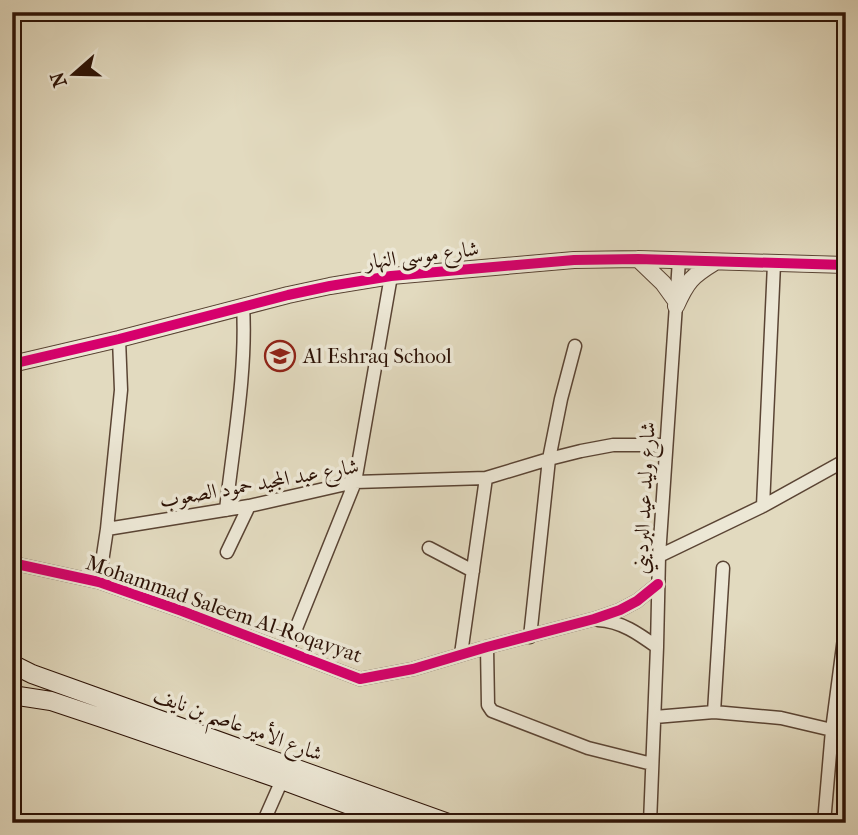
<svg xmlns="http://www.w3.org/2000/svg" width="858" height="835" font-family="'IM FELL French Canon',Amiri,serif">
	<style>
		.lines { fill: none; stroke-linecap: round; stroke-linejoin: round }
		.minor-casing { stroke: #5a4434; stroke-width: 15 }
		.tertiary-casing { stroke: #5a4434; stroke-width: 18 }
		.secondary-casing { stroke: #2c1206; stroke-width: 20 }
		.minor { stroke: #ece7d5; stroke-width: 12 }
		.tertiary { stroke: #ece7d5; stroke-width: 16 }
		.secondary { stroke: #ece7d5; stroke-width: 18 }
		.cycleway-casing { stroke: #ece7d5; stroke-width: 15 }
		.cycleway { stroke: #d6006c; stroke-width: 10 }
		.labels { text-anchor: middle; stroke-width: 7; stroke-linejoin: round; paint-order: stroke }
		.street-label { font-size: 21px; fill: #2c1206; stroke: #ece7d5 }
		.poi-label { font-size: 21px; fill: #2c1206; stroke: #ece7d5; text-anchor: start }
	</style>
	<rect width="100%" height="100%" fill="#e2dabf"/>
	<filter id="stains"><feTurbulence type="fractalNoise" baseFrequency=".00286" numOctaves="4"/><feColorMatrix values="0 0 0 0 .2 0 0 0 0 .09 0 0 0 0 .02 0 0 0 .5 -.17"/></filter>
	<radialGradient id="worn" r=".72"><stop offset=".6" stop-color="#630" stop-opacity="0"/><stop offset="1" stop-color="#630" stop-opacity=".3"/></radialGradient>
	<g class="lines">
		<g class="minor-casing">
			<path id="minor" d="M763,506L774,264
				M226,510C233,445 247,371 243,306
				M107,529L249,506L355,482L486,478L549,459L581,451L613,445H666
				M429,548L473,571
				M227,552L249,506
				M659,556L763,506L846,460
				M12,563L99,582L182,611L360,679L413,669L487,647L594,619L620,610L637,601L658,584
				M99,582L107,529L121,390L119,339
				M598,620C621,621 639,634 657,647
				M530,637L549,459L561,399L575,346
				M487,647L488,705L492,711L588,748L652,764
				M287,651L355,482L391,276
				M461,654L486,478
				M714,712L723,568
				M655,717L714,712L781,718L832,730
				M263,823L282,780
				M650,823L657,647L659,556L679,260
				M824,823L832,730L846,623"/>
		</g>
		<g class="tertiary-casing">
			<path id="tertiary" d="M638,259L663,283L676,301
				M676,306C687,281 692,276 715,262
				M12,364L119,339L288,295L330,286L391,276L574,260L638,259L846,265"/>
		</g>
		<g class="secondary-casing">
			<path id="secondary" d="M14,665L32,674L448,823
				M12,695L51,701L102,718L282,780L398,823"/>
		</g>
		<use href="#minor" class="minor"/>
		<use href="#tertiary" class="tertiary"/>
		<use href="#secondary" class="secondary"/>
		<g class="cycleway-casing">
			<path id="cycleway" d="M12,364L119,339L288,295L330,286L391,276L574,260L638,259L846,265
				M12,563L99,582L182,611L360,679L413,669L487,647L594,619L620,610L637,601L658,584"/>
		</g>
		<use href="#cycleway" class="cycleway"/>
	</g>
	<defs>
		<g id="school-ring" transform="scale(1.575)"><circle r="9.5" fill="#ece7d5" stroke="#8f2418" stroke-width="1.5"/><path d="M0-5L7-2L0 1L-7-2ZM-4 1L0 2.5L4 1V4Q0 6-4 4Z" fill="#8f2418"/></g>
	</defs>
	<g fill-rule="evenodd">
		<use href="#school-ring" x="280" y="356"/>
	</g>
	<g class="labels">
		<g class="street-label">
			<text transform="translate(422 255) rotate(-7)" y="7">شارع موسى النهار</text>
			<text transform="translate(259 483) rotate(-10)" y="7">شارع عبد المجيد حمود الصعوب</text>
			<text transform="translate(644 498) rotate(-87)" y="7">شارع وليد عيد البرديني</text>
			<text transform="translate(224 609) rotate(19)" y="7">Mohammad Saleem Al-Roqayyat</text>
			<text transform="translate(238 724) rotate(20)" y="7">شارع الأمير عاصم بن نايف</text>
		</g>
		<g class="poi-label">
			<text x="303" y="363">Al Eshraq School</text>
		</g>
	</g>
	<rect width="858" height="835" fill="none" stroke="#e2dabf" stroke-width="42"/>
	<rect x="14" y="14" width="830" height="807" fill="none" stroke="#2c1206" stroke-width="3.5"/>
	<rect x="21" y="21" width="816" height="793" fill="none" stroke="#2c1206" stroke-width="2"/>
	<g transform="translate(74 74) rotate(250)" stroke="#ece7d5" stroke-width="5" paint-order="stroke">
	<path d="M0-5L12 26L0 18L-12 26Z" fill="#2c1206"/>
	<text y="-10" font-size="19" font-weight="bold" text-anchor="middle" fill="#2c1206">N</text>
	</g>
	<rect width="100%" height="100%" filter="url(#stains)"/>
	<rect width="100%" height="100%" fill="url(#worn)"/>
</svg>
